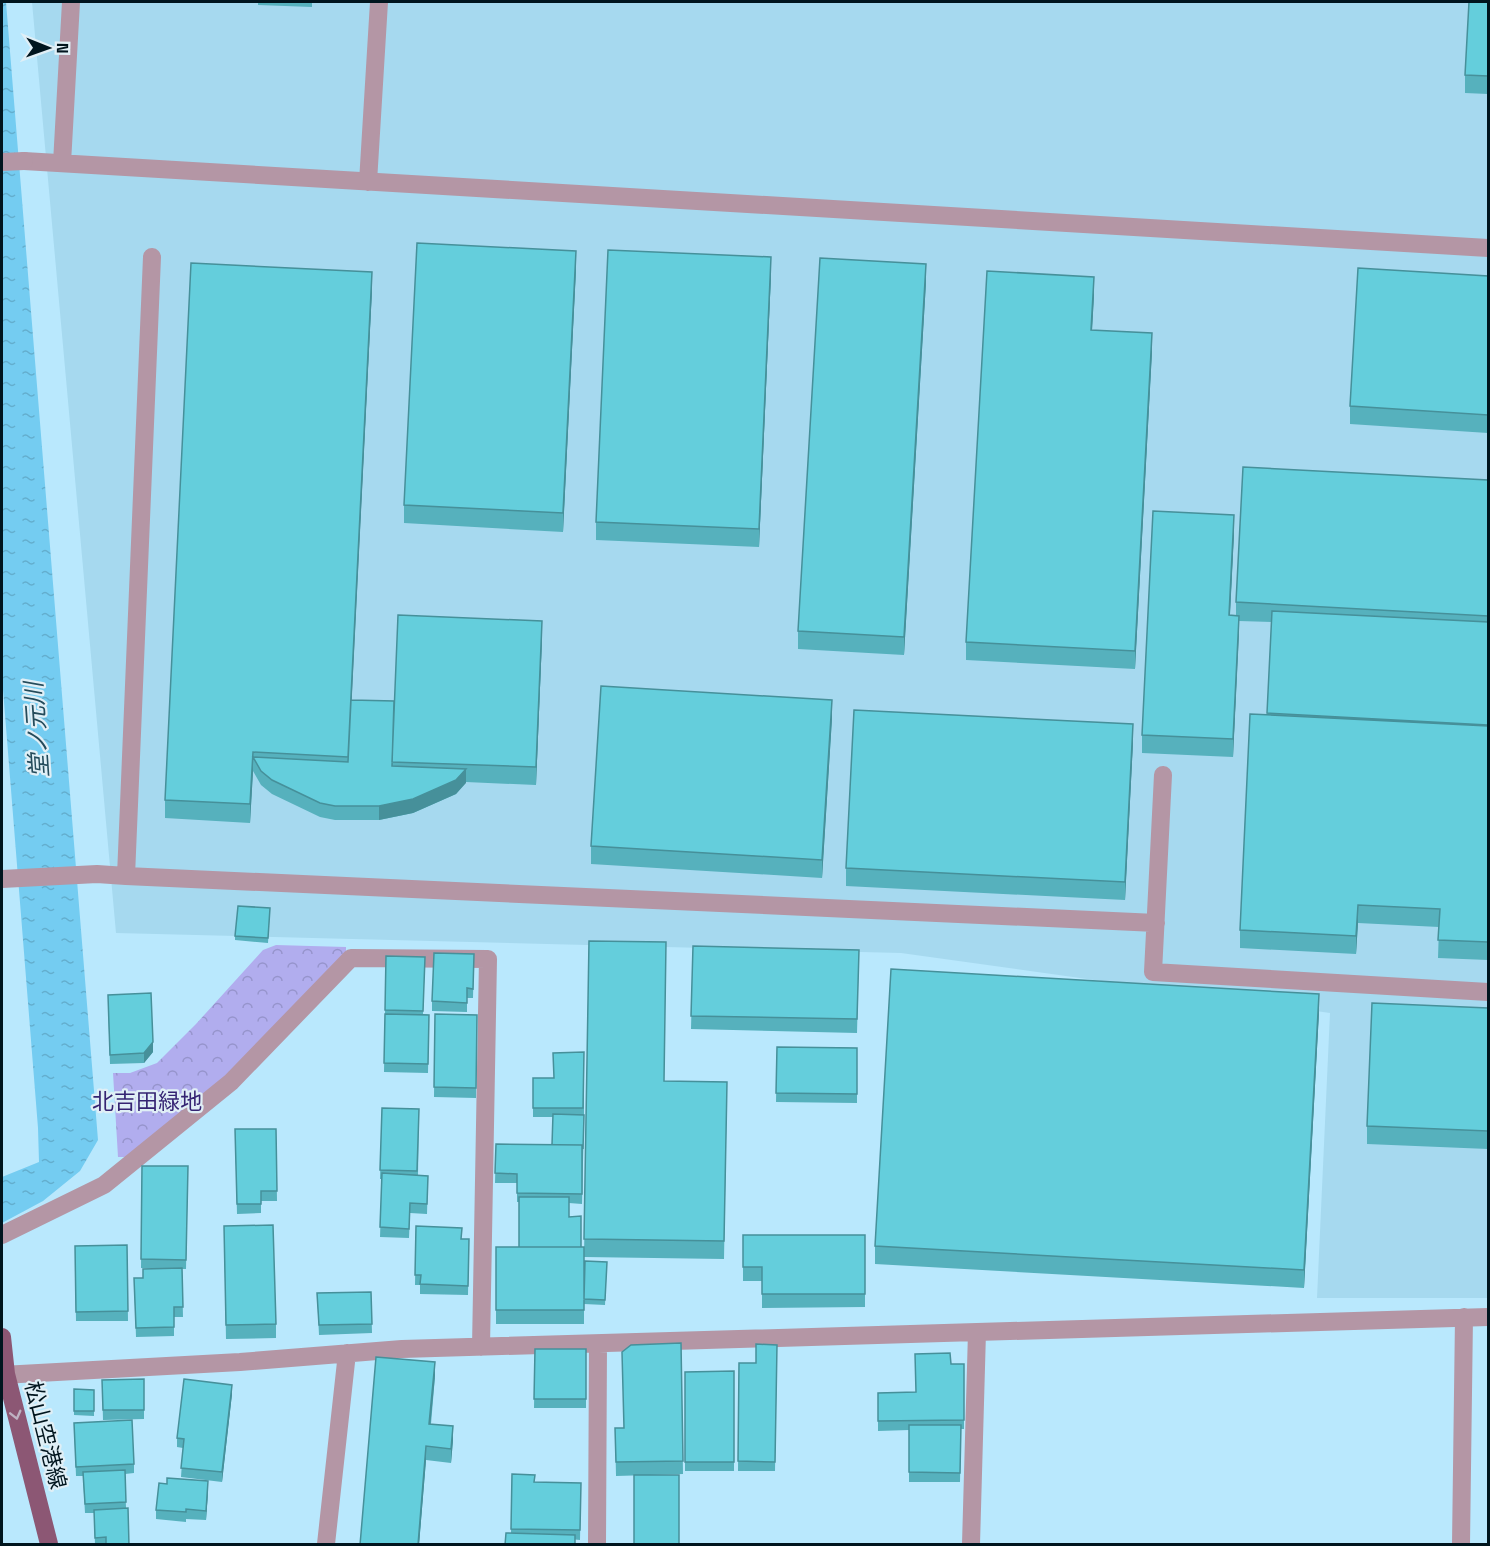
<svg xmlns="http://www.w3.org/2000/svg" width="1490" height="1546" font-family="'Space Grotesk','Noto Sans JP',sans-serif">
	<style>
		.built { fill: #a6d9ef }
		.park { fill: url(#park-crowns) }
		.water { fill: url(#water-ripples) }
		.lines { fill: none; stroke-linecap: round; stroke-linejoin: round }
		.lane { stroke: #b496a5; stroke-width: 18 }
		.street { stroke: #b496a5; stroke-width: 18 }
		.primary { stroke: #8c5774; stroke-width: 18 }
		.wall { fill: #56b1bd }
		.shaded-wall { fill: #46909a }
		.building { fill: #64cedc; stroke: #46909a; stroke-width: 1.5 }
		.oneway { stroke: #beb2c2 }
		.labels { text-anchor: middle; stroke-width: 4.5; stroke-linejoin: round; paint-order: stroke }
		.park-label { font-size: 22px; fill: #352473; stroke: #e0eff6 }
		.street-label { font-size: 22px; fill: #00151e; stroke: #e0eff6 }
		.water-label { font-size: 24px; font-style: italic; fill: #244b5b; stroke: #e0eff6 }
	</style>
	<defs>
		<pattern id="park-crowns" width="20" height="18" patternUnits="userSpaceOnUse" patternTransform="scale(1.5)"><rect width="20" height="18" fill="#b1adee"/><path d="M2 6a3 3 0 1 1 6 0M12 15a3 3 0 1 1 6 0" fill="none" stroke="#9694cc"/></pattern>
		<pattern id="water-ripples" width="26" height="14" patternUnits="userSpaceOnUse" patternTransform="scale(1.5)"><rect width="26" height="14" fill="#74ccf1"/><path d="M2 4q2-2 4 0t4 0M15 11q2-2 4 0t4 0" fill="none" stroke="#63aece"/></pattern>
	</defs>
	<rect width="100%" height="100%" fill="#b9e8fd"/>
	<path class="built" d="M32,2H1488V1298H1317L1330,1013L901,953L116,933Z"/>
	<path class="park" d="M276,945L346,947V955L225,1080L129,1157H118L113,1073H130L157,1063L196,1024L263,950Z"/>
	<path class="water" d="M2,2H6L98,1140L80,1171L43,1201L2,1223V1177L39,1162L38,1128L2,677Z"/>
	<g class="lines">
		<path class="lane" d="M24,161L1488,248
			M62,163L71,2
			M368,182L379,2
			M152,257L126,876L1156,923
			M1163,775L1153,972L1488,992
			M2,879L97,874L126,876"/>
		<path class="street" d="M2,162L24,161
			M2,1235L104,1185L231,1082L351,958L488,959L481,1347
			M2,1375L240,1362L402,1349L1488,1317
			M326,1544L347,1353
			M597,1544L598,1344
			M971,1544L977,1332
			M1461,1544L1464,1317"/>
		<path class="primary" d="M2,1337L6,1374L49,1544"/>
	</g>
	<path class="wall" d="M258,2H312V7L258,5Z
		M1488,2V94L1465,93V75Z
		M576,269L563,532L404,523V505Z
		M771,275L759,547L596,540V522Z
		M1488,276V433L1350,424V406Z
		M926,282L904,655L798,649V631Z
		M372,290L351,700L394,701L542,639L536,785L466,782L456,794L413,813L379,820H335L320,817L272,794L261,785L253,771L250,823L165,818V800Z
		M1094,295L1092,330L1152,351L1135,669L966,660V642Z
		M1488,480V960L1438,958L1439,927L1358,923L1356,954L1240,948V930L1267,715L1272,622L1239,621L1233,757L1142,753V735L1234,533L1230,615L1236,616V602Z
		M832,718L822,878L591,864V846Z
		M1133,742L1125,900L846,886V868Z
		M270,908L268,943L235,940V936Z
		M589,941L664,1081L727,1082L724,1259L584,1257Z
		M693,946L859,950L857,1033L691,1029Z
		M474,954L473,998H467V1012L432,1011V1001Z
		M386,956L425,957L423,1014L429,1015L428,1073L384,1072Z
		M108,1005L153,1052L144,1063L110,1064Z
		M1488,1008V1149L1367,1144V1126Z
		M1319,1012L1304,1288L875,1264V1246Z
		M435,1014L477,1015L476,1098L434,1097Z
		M777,1047L857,1048V1103L776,1102Z
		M584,1052V1120L582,1204L569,1203V1217L581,1247H584V1324H496V1247H519V1202H517V1183H495L496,1144L552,1145L553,1117H533V1078H553Z
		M382,1108L419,1109L418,1175L428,1176L427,1214L410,1213L409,1238L380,1237L382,1179H380Z
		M235,1129H276L277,1201H261V1213L237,1214Z
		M142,1166H188L186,1269H182L183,1317H174V1336L136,1337L134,1278H143L165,1269L141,1268Z
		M224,1226L276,1324V1338L226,1339Z
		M416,1226L462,1239H469L468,1295L420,1294V1285H415Z
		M743,1235H865V1307L762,1308V1281H743Z
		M127,1245L128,1321H76L75,1246Z
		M585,1261L607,1262L605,1305L584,1304Z
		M371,1292L372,1333L319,1335L317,1293Z
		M681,1343L683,1474L616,1476L615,1428H624Z
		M777,1345L775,1471H738L739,1363H756Z
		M535,1349H586V1408H534Z
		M951,1364H964V1429H961L960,1482H909V1430L878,1431V1393L916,1392Z
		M734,1371V1471H685V1372Z
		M435,1376L431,1424L453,1440L451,1463L426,1460L419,1545H360Z
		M144,1379V1419L103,1420L102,1380Z
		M74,1389L94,1390V1416L74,1415Z
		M232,1394L222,1482L181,1477L183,1448L177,1447V1438Z
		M74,1423L134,1464V1473L125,1474L126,1508L129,1545H95L94,1513H85L83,1476H76Z
		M512,1474L534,1482L581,1483L580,1540L511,1533Z
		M208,1491L206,1520L186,1519V1522L156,1519V1510Z"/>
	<path class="shaded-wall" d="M576,251V269L563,532V513Z
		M771,257V275L759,547V529Z
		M926,264V282L904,655V637Z
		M372,272V290L348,775V757Z
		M1094,277V295L1091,348V330Z
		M1152,333V351L1135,669V651Z
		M1234,515V533L1229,633V615Z
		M1239,616V634L1233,757V739Z
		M542,621V639L536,785V767Z
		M832,700V718L822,878V860Z
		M1133,724V742L1125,900V882Z
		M253,752V771L250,823V804Z
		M466,769V783L456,794L413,813L379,820V806Z
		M1358,905V923L1356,954V936Z
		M1319,994V1012L1304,1288V1270Z
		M153,1042V1052L144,1063V1053Z
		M435,1362V1376L429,1438V1424Z
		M232,1385V1394L222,1482V1472Z
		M453,1426V1440L451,1463V1449Z
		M426,1446V1460L419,1545H418Z
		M208,1481V1491L206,1520V1511Z"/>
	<path class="building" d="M1469,2H1488V76L1465,75Z
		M417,243L576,251L563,513L404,505Z
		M608,250L771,257L759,529L596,522Z
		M820,258L926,264L904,637L798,631Z
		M191,263L372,272L348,757L253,752L250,804L165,800Z
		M1358,268L1488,276V415L1350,406Z
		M987,271L1094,277L1091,330L1152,333L1135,651L966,642Z
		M1243,467L1488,480V616L1236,602Z
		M1153,511L1234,515L1229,615L1239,616L1233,739L1142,735Z
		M1272,611L1488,622V725L1267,713Z
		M398,615L542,621L536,767L392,762Z
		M601,686L832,700L822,860L591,846Z
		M351,700L394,701L392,766L466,769L456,780L413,799L379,806H335L320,803L272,780L261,771L253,757L348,762Z
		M854,710L1133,724L1125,882L846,868Z
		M1250,714L1488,726V942L1438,940L1440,909L1358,905L1356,936L1240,930Z
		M238,906L270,908L268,938L235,936Z
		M589,941L666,942L664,1081L727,1082L724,1241L584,1239Z
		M693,946L859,950L857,1019L691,1016Z
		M434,953L474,954L473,989L467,988V1003L432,1001Z
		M386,956L425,957L423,1011L385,1010Z
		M891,969L1319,994L1304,1270L875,1246Z
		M151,993L153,1042L144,1053L110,1055L108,995Z
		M1372,1003L1488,1008V1131L1367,1126Z
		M385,1014L429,1015L428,1064L384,1063Z
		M435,1014L477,1015L476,1088L434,1087Z
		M777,1047L857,1048V1094L776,1093Z
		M584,1052L583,1108H533V1078H554L553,1053Z
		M382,1108L419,1109L417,1171L380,1170Z
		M553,1114L584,1115L583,1149L582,1145H552Z
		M235,1129H276L277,1191H261V1204H237Z
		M496,1144L582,1145V1194L517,1193V1174L495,1173Z
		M142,1166H188L186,1260L141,1259Z
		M382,1173L428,1176L427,1204L410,1203L409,1229L380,1227Z
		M519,1197H569V1217L581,1216V1247H519Z
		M273,1225L276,1324L226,1325L224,1226Z
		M416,1226L462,1228L461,1239H469L468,1286L420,1284L421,1275H415Z
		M743,1235H865V1294H762V1267H743Z
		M127,1245L128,1311L76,1312L75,1246Z
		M496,1247H584V1310H496Z
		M585,1261L607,1262L605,1300L584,1299Z
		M182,1268L183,1307H174V1327L136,1328L134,1278H143V1269Z
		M371,1292L372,1324L319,1325L317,1293Z
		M681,1343L683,1461L616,1462L615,1428H624L622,1352L631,1345Z
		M756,1344L777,1345L775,1462L738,1461L739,1363H756Z
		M535,1349H586V1399H534Z
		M950,1353L951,1364H964V1420L878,1421V1393L916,1392L915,1354Z
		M376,1357L435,1362L429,1424L453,1426L451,1449L426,1446L418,1545H360Z
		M734,1371V1462H685V1372Z
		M144,1379V1410H103L102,1380Z
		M184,1379L232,1385L222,1472L181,1468L184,1439L177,1438Z
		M74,1389L94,1390V1411H74Z
		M132,1420L134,1464L76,1467L74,1423Z
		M909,1425H961L960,1473L909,1472Z
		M125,1470L126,1502L85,1504L83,1472Z
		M512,1474L535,1475L534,1482L581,1483L580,1530L511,1529Z
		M634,1475H679V1545H634Z
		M167,1478L208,1481L206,1511L186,1509V1512L156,1510L159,1483L167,1484Z
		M128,1508L129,1545H106V1537L95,1538L94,1510Z
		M506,1533L575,1535V1545H505Z"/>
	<defs><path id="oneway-chevron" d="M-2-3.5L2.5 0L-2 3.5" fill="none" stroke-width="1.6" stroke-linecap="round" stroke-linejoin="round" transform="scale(1.5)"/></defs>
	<use class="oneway" href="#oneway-chevron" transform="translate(16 1415) rotate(76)"/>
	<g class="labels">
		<g class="park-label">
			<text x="147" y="1109">北吉田緑地</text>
		</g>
		<g class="street-label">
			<text transform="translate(46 1435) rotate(76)" y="8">松山空港線</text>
		</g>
		<g class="water-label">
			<text transform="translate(37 730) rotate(-94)" y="8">堂ノ元川</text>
		</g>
	</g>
	<rect width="1490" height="1546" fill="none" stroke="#00151e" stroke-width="6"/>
	<g transform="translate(48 48) rotate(91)" stroke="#e0eff6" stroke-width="4.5" paint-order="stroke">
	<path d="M0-4.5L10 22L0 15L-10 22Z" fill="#00151e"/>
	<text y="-9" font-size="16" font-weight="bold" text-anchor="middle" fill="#00151e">N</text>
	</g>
</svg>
